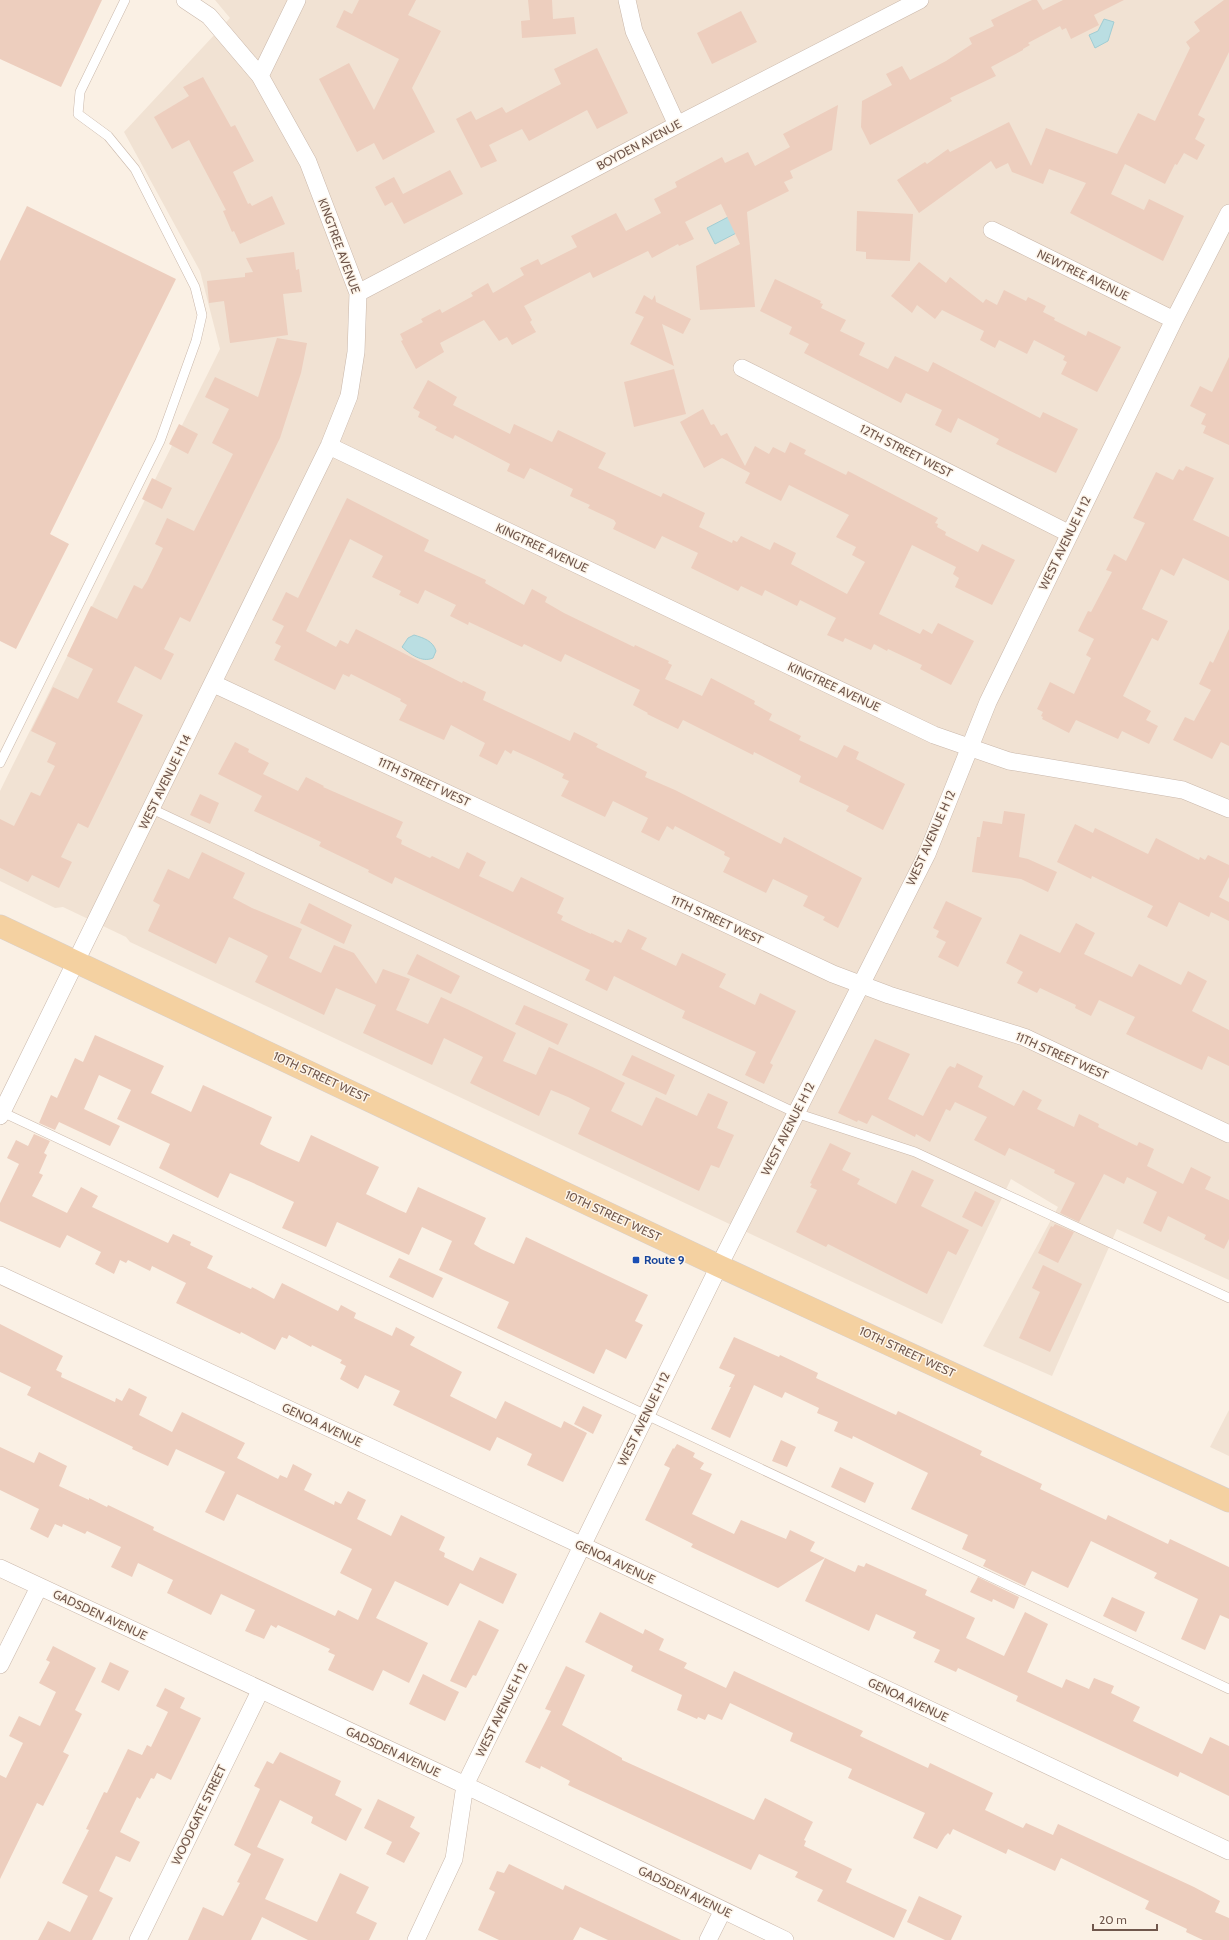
<svg xmlns="http://www.w3.org/2000/svg" width="1229" height="1940" font-family="Cabin,sans-serif">
	<style>
		.residential { fill: #f1e2d3 }
		.water { fill: #badee2; stroke: #a1cdd3 }
		.building { fill: #edcebe }
		.lines { fill: none; stroke-linecap: round; stroke-linejoin: round }
		.lane-casing { stroke: #cab8ab; stroke-width: 10 }
		.street-casing { stroke: #cab8ab; stroke-width: 18 }
		.primary-casing { stroke: #d7d0cd; stroke-width: 23 }
		.lane { stroke: #fff; stroke-width: 9 }
		.street { stroke: #fff; stroke-width: 17 }
		.primary { stroke: #f4d1a1; stroke-width: 22 }
		.transit-dot { fill: #1a4fb4; stroke: #fdf5ea; stroke-width: 1.5 }
		.labels { text-anchor: middle; stroke-width: 3; stroke-linejoin: round; paint-order: stroke }
		.street-label { font-size: 12px; fill: #70574c; stroke: #fdf5ea }
		.transit-label { font-size: 12px; font-weight: bold; fill: #164399; stroke: #fdf5ea; text-anchor: start }
	</style>
	<rect width="100%" height="100%" fill="#faf0e4"/>
	<path class="residential" d="M215,0H1229V1280L1117,1229L1052,1376L983,1346L1058,1207L1011,1179L942,1324L130,942L126,937L63,907L55,908L0,881V791L220,349L200,271L124,132L230,18Z
		M1229,1410V1456L1210,1447Z"/>
	<path class="water" d="M1104,19L1114,22L1108,41L1095,48L1089,35L1098,31Z
		M730,216L746,228L715,244L707,228Z
		M414,635C424,638 433,641 436,651L433,658C422,663 410,654 402,647L408,638Z"/>
	<path class="building" d="M0,0H102L61,87L0,59Z
		M359,0H416L408,15L441,31L412,88L435,132L383,160L374,143L357,152L319,79L349,63L374,110L399,59L336,27L344,10L352,14Z
		M528,0H552L553,19L574,17L576,34L522,38L521,21L530,20Z
		M1032,0H1037L1043,10L1063,0H1124L1094,15L1099,25L1071,39L1066,28L1062,30L1060,26L1028,43L1030,45L1023,49V50L991,67L996,76L950,98L952,101L870,145L861,127L862,101L892,85L886,74L902,66L910,80L946,61L972,44L969,38L994,26L991,20Z
		M1224,0H1229V52L1198,115L1205,119L1195,139L1205,145L1197,160L1184,153L1177,165L1175,164L1165,184L1125,164L1111,194L1144,210L1149,199L1184,216L1163,261L1070,213L1086,183L1049,169L1043,184L1012,172L1008,163L996,169L991,161L919,213L897,180L925,162L927,164L948,149L950,152L1009,122L1031,166L1046,128L1117,154L1138,113L1155,121L1190,48L1186,42L1200,31L1194,22Z
		M741,11L757,42L712,64L697,33Z
		M597,48L628,113L597,129L587,110L529,141L522,129L489,145L497,161L481,168L456,119L471,111L476,120L502,107L506,113L561,84L554,69Z
		M203,77L231,127L235,125L254,161L233,172L248,204L250,203L252,206L272,196L285,224L240,244L234,231L232,232L223,211L226,210L189,140L172,149L154,117L189,96L183,87Z
		M838,105L832,150L790,171L793,178L784,182L789,191L747,212L755,307L700,310L696,266L740,244L721,204L685,222L694,239L679,246L678,244L652,258L648,251L593,278L590,272L524,306L532,320L530,322L536,332L512,345L507,337L499,341L484,320L440,343L444,352L416,369L401,341L403,340L400,334L423,322L421,319L440,309L442,313L473,296L471,293L488,283L493,293L524,275L520,268L538,259L541,265L577,247L571,236L616,213L626,231L661,213L654,199L677,187L675,182L722,157L725,163L748,152L755,166L790,147L783,134Z
		M450,170L463,194L404,224L392,202L385,206L375,187L394,177L403,194Z
		M27,206L176,279L50,534L69,544L16,649L0,641V261Z
		M857,211L913,214L910,261L866,259V252L856,251Z
		M294,252L296,270L299,269L302,292L283,294L288,335L230,343L224,301L209,303L207,281L245,277V273L253,272L246,258Z
		M919,262L946,283L950,277L983,303L986,299L997,305L1004,290L1026,301L1028,297L1046,306L1043,312L1055,318L1054,320L1086,336L1088,331L1121,347L1097,392L1061,374L1067,362L1063,360L1065,356L1034,340L1027,354L999,340L995,348L980,340L984,331L942,310L935,319L917,305L912,313L891,296Z
		M775,279L821,301L820,303L823,304L821,308L846,320L840,331L865,343L859,355L888,369L895,356L928,372L933,362L1040,418L1043,412L1078,429L1056,473L996,444L999,439L958,418L951,433L935,425L942,410L906,393L901,403L804,353L809,344L789,334L792,327L760,311Z
		M644,295L652,300L655,295L656,302L691,319L683,334L662,324L674,366L630,344L644,317L635,313Z
		M277,338L307,343L301,373L280,438L190,622L180,617L164,649L174,654L161,680L135,666L117,702L143,715L88,828L78,823L61,857L72,862L59,888L32,875L28,882L0,868V819L14,826L31,792L40,796L55,766L47,762L56,743L31,731L53,687L78,699L93,669L67,656L91,606L117,619L134,585L142,589L147,581L163,548L155,544L167,518L194,531L233,454L212,443L229,409L205,397L215,377L258,397Z
		M1229,357V445L1203,433L1206,426L1201,424L1206,414L1190,406L1200,386L1212,392Z
		M674,369L686,414L634,427L624,382Z
		M428,380L457,397L453,405L510,434L514,424L552,442L558,430L606,453L598,468L661,497L663,493L705,513L699,527L732,543L733,540L737,542L741,536L770,550L774,542L796,553L791,564L847,594L865,562L852,555L856,547L836,537L849,515L789,485L781,501L745,483L750,473L722,458L704,468L680,422L703,409L711,425L714,424L721,436L727,433L745,466L755,446L769,454L773,447L785,453L790,442L806,450L804,454L846,475L848,471L938,518L935,523L938,524L937,527L946,532L945,535L978,552L982,544L1015,560L992,605L955,587L959,578L953,574L956,567L912,545L879,614L920,634L923,629L932,634L938,623L974,641L951,685L920,669L922,665L888,649L887,651L874,644L871,650L845,638L843,642L827,635L836,618L800,600L797,606L765,590L762,596L741,586L738,591L691,568L698,553L662,536L655,549L613,529L616,523L614,520L588,508L590,505L570,496L573,489L530,468L524,479L507,471L510,464L455,435L453,439L435,430L437,427L418,417L420,412L413,408Z
		M179,424L198,434L188,454L169,444Z
		M1186,466L1214,478L1193,520L1229,537V581L1183,558L1174,576L1161,569L1142,609L1168,621L1158,641L1152,638L1123,696L1151,711L1146,720L1158,726L1149,744L1122,731L1118,739L1076,720L1069,733L1042,719L1043,717L1041,716L1043,712L1037,709L1050,682L1074,694L1091,658L1086,655L1094,639L1078,631L1088,611L1091,612L1112,572L1106,570L1114,554L1126,561L1145,523L1133,518L1156,472L1173,480L1179,469L1183,471Z
		M152,478L172,488L162,509L142,499Z
		M347,498L429,540L424,551L486,580L485,583L524,605L532,589L547,597L545,602L564,613L634,647L635,645L669,661L668,663L672,665L665,679L702,696L711,678L755,701L754,704L772,714L769,720L801,736L799,740L837,758L844,745L859,752L856,759L905,784L883,830L846,811L849,806L799,782L801,776L754,752L753,755L683,720L678,729L647,714L648,713L633,705L640,690L565,654L561,662L524,644L522,647L469,622L468,625L450,616L456,605L425,590L418,604L399,595L401,591L372,577L383,556L350,539L306,631L336,647L340,640L348,644L356,629L462,683L463,681L486,692L483,700L570,741L574,732L598,744L596,747L647,772L645,777L675,790L781,844L784,837L862,878L838,928L823,920L825,917L803,906L808,896L773,879L766,893L723,872L730,858L724,855L725,852L675,826L673,830L667,826L659,841L641,832L648,818L613,801L605,817L561,796L569,781L562,778L564,774L535,760L513,750L511,754L505,750L497,765L479,756L485,743L451,725L444,740L399,720L407,705L400,701L401,699L351,674L349,677L343,674L335,690L274,660L281,646L275,643L284,626L272,620L286,592L298,598Z
		M1229,629V746L1221,742L1212,759L1173,740L1185,717L1194,721L1211,690L1199,684L1210,661L1213,663Z
		M235,742L249,749L248,752L269,763L263,774L298,791L306,777L324,786L323,787L403,822L396,837L402,840L401,844L430,858L432,856L459,869L467,852L486,862L479,876L513,892L521,877L564,898L557,913L563,916L561,920L591,934V933L613,943L615,940L621,943L628,929L647,938L641,949L676,966L682,953L726,974L719,987L755,1005L760,993L796,1011L770,1063L773,1065L764,1084L745,1075L756,1052L682,1018L685,1011L614,976L607,991L585,980L590,970L395,877L392,884L368,872L369,870L319,846L321,842L254,811L262,796L218,774Z
		M200,794L219,803L210,824L190,815Z
		M1004,811L1025,814L1019,857L1028,859L1057,872L1048,892L1021,879L972,872L977,837H980L983,821L1002,824Z
		M1075,824L1093,833L1095,828L1148,854L1156,838L1199,860L1200,857L1205,860L1208,855L1229,865V877L1219,897L1229,902V921L1211,912L1209,917L1179,902L1167,927L1147,917L1153,906L1092,876L1091,879L1057,862Z
		M202,852L245,873L233,898L252,908L302,929L289,958L321,973L334,945L354,953L376,984L383,969L410,979L396,1010L428,1024L441,997L467,1009L516,1033L503,1061L536,1075L549,1047L601,1071L625,1083L611,1111L642,1126L656,1097L697,1116L708,1093L728,1102L717,1128L734,1135L719,1168L711,1165L699,1191L578,1134L590,1108L568,1097L551,1090L539,1116L470,1083L483,1057L452,1042L444,1038L432,1065L363,1033L376,1005L336,988L324,1015L255,982L268,956L261,952L229,937L216,964L148,931L160,905L153,901L168,869L189,879Z
		M946,901L982,918L958,967L938,957L946,942L936,937L939,931L933,928Z
		M309,903L352,925L344,944L300,923Z
		M1076,923L1095,933L1084,954L1132,977L1139,964L1181,985L1188,971L1207,981L1192,1011L1229,1030V1066L1208,1056L1202,1070L1126,1034L1135,1017L1099,1000L1091,1016L1075,1008L1076,1005L1040,988L1037,993L1017,983L1023,972L1006,963L1020,934L1060,953Z
		M417,954L460,976L451,994L407,974Z
		M524,1005L568,1024L558,1045L515,1024Z
		M95,1035L164,1066L151,1093L183,1108L191,1112L203,1085L272,1117L260,1144L267,1148L299,1162L311,1135L379,1167L366,1194L399,1210L406,1213L418,1187L486,1218L474,1244L481,1249L514,1264L526,1237L648,1295L635,1321L643,1325L626,1359L606,1349L594,1374L497,1328L509,1302L439,1270L452,1241L422,1227L409,1255L337,1222L326,1247L282,1228L294,1202L251,1182L230,1173L218,1198L159,1168L170,1144L117,1119L131,1090L99,1075L84,1109L120,1126L110,1146L59,1122L55,1130L39,1123L51,1095L57,1098L75,1058L83,1062Z
		M875,1039L910,1054L888,1099L923,1116L947,1069L950,1066L955,1068L957,1063L983,1076L978,1087L1014,1106L1023,1090L1042,1100L1037,1109L1074,1127L1079,1114L1099,1124L1098,1127L1137,1146L1139,1142L1154,1149L1147,1166L1183,1184L1191,1167L1211,1177L1205,1189L1229,1200V1239L1224,1249L1204,1239L1206,1235L1168,1216L1161,1232L1143,1223L1157,1192L1127,1177L1124,1184L1104,1174L1079,1222L1060,1213L1075,1183L1054,1173L1055,1170L1009,1148L1005,1156L974,1140L987,1117L955,1102L950,1111L946,1109L930,1142L916,1134L915,1137L872,1115L867,1124L858,1120L857,1122L838,1113Z
		M632,1055L675,1075L666,1095L622,1075Z
		M34,1134L50,1141L44,1153L47,1155L39,1173L43,1175L32,1196L67,1213L81,1187L98,1196L92,1207L168,1243L173,1234L191,1242L190,1245L213,1256L207,1268L251,1289L252,1287L274,1299L282,1283L338,1311L341,1305L356,1313L354,1318L392,1336L396,1327L415,1337L410,1345L462,1372L450,1396L496,1419L505,1401L561,1428L564,1421L587,1433L563,1482L527,1465L532,1454L497,1437L490,1451L393,1405L400,1391L365,1375L358,1389L340,1379L346,1366L340,1363L342,1360L312,1345L311,1347L289,1335L287,1339L282,1337L275,1350L241,1332L240,1334L176,1303L186,1283L152,1266L150,1271L128,1260L126,1263L120,1260L114,1274L95,1264L101,1252L67,1235L60,1248L0,1221V1203L19,1164L7,1158L16,1140L28,1146Z
		M830,1143L851,1153L842,1170L860,1179L857,1184L896,1204L912,1170L934,1180L921,1206L969,1230L956,1255L948,1251L927,1294L828,1244L826,1247L796,1232L817,1190L810,1187L812,1184L810,1183Z
		M975,1191L995,1201L982,1227L962,1217Z
		M1055,1224L1074,1232L1058,1263L1038,1253L1051,1226L1053,1227Z
		M399,1258L443,1278L433,1298L389,1277Z
		M1043,1265L1082,1284L1050,1352L1019,1338L1040,1292L1032,1288Z
		M0,1324L63,1356L56,1370L62,1373L61,1377L115,1402L116,1398L122,1401L129,1388L147,1397L139,1415L172,1432L182,1412L245,1443L237,1458L278,1479L280,1475L287,1478L293,1464L312,1474L304,1490L334,1505L335,1501L341,1504L348,1491L366,1500L357,1519L391,1536L401,1515L445,1537L439,1550L445,1553L444,1557L473,1571L480,1557L517,1574L503,1604L460,1583L448,1606L395,1581L376,1618L428,1643L409,1683L383,1670L373,1691L328,1670L335,1655L328,1652L330,1649L300,1635L278,1625L276,1628L271,1625L264,1639L245,1631L255,1610L221,1594L211,1615L167,1593L173,1580L138,1563L132,1577L111,1567L121,1547L87,1531L85,1534L63,1524L62,1527L55,1524L48,1538L30,1529L39,1509L0,1490V1447L34,1463L39,1452L67,1466L59,1486L89,1500V1498L107,1507L108,1505L154,1527L153,1530L335,1616L338,1610L358,1620L372,1589L340,1573L352,1549L237,1494L224,1521L205,1512L225,1472L176,1449L168,1466L132,1449L133,1447L27,1395L31,1387L0,1372Z
		M734,1337L779,1357L780,1355L818,1373L816,1378L896,1415L898,1411L982,1451L980,1455L1042,1484L1040,1489L1106,1520L1108,1515L1168,1544L1170,1539L1229,1567V1619L1220,1615L1205,1650L1181,1639L1198,1599L1154,1578L1157,1573L1091,1541L1068,1588L1032,1571L1025,1586L983,1566L986,1560L962,1549L968,1535L911,1509L928,1473L853,1436L852,1439L834,1431L838,1422L817,1413L819,1408L785,1392L782,1398L754,1385L730,1438L711,1429L731,1387H729L735,1375L719,1368Z
		M583,1406L602,1415L593,1434L574,1424Z
		M781,1440L796,1447L787,1467L772,1461Z
		M677,1444L695,1453L693,1457L704,1463L700,1469L712,1474L692,1514L734,1534L741,1520L786,1539L790,1530L815,1542L810,1551L825,1558L778,1588L691,1547L693,1544L645,1520L670,1468L664,1465L673,1448L674,1449Z
		M840,1467L874,1483L865,1503L831,1487Z
		M825,1558L855,1572L858,1565L864,1567L866,1563L927,1590L925,1595L975,1618L966,1638L1004,1656L1025,1612L1048,1624L1027,1672L1062,1688L1066,1679L1089,1689L1094,1678L1114,1686L1111,1693L1140,1707L1133,1721L1202,1754L1210,1737L1229,1746V1796L1180,1772L1178,1777L1016,1701L1018,1696L958,1668L956,1672L934,1662L940,1650L913,1638L916,1632L876,1614L869,1631L805,1601Z
		M978,1577L1019,1597L1014,1609L993,1599L992,1602L970,1592Z
		M1112,1597L1145,1612L1136,1632L1103,1616Z
		M600,1612L643,1634L645,1629L664,1639L659,1650L687,1663L684,1668L726,1688L734,1671L863,1731L860,1736L928,1768L930,1763L993,1793L985,1810L1023,1828L1026,1823L1053,1835L1058,1824L1194,1887L1220,1901L1215,1912L1229,1918V1940H1203L1186,1932L1187,1929L1145,1909L1149,1901L1061,1858L1055,1871L1008,1849L1006,1854L953,1829L950,1835L948,1833L945,1836L937,1849L913,1838L925,1813L848,1778L852,1769L790,1741L793,1733L730,1703L722,1720L708,1714L705,1720L698,1717L697,1719L677,1710L682,1695L631,1671L633,1666L585,1642Z
		M479,1620L499,1630L476,1676L473,1675L466,1688L450,1681Z
		M53,1646L96,1668L75,1710L82,1714L63,1752L69,1755L43,1806L37,1803L0,1879V1775L6,1778L23,1743L9,1736L19,1716L40,1726L56,1692L39,1683L50,1662L46,1660Z
		M110,1662L129,1671L119,1691L101,1682Z
		M566,1666L585,1675L562,1725L622,1758V1760L754,1820L765,1798L813,1822L804,1840L806,1841L804,1846L852,1869L846,1882L907,1910L894,1938L817,1901L823,1890L795,1877L798,1872L759,1854L751,1870L568,1785L570,1781L541,1766L540,1769L525,1762L551,1711L545,1709Z
		M423,1674L459,1692L445,1721L409,1704Z
		M165,1688L185,1698L180,1708L201,1718L171,1780L157,1773L154,1779L151,1778L140,1799L137,1797L120,1832L140,1842L130,1862L116,1856L99,1891L113,1898L92,1940H38L48,1921L70,1932L88,1896L62,1883L89,1830L86,1829L104,1792L107,1793L128,1749L142,1755L147,1745L151,1747L168,1712L156,1706Z
		M280,1752L341,1781L335,1795L362,1809L346,1841L311,1823L313,1817L280,1800L257,1847L284,1859L265,1899L317,1922L340,1873L369,1887L356,1913L377,1923L369,1940H308L262,1917L251,1940H188L203,1907L223,1916L240,1883L237,1882L251,1854L234,1845L260,1789L254,1786L267,1761L273,1764Z
		M378,1799L415,1817L410,1827L420,1833L404,1863L386,1854L392,1842L364,1828Z
		M509,1864L563,1890L565,1885L681,1940H608L580,1927L573,1940H499L478,1930L495,1892L489,1889L497,1871L504,1873Z
		M919,1896L962,1916L951,1940H945L907,1922Z"/>
	<g class="lines">
		<g class="lane-casing">
			<path id="lane" d="M0,763L160,441L196,341L202,315L195,287L135,169L108,136L78,114L80,92L125,0
				M152,809L796,1113L915,1152L1229,1298
				M2,1112C411,1305 820,1496 1229,1689"/>
		</g>
		<g class="street-casing">
			<path id="street" d="M627,0L634,31L677,125
				M260,76L297,0
				M992,230L1174,320
				M358,293L677,125L920,0
				M742,368L1070,534
				M329,446L934,735L1009,761L1183,790L1229,809
				M214,684L833,974L889,995L1024,1037L1229,1134
				M0,1116L329,446L349,396L356,352L358,293L308,162L260,76L209,16L185,0
				M0,1275L583,1546L1229,1851
				M0,1568L465,1785L785,1940
				M0,1665L39,1587
				M138,1940L260,1691
				M416,1940L454,1859L465,1785L719,1266L927,854L988,702L1174,320L1229,213
				M708,1940L723,1910"/>
		</g>
		<g class="primary-casing">
			<path id="primary" d="M0,926L719,1266L1229,1501"/>
		</g>
		<use href="#lane" class="lane"/>
		<use href="#street" class="street"/>
		<use href="#primary" class="primary"/>
	</g>
	<rect class="transit-dot" x="632" y="1256" width="8" height="8" rx="2"/>
	<g class="labels">
		<g class="street-label">
			<text transform="translate(639 145) rotate(-28)" y="4">BOYDEN AVENUE</text>
			<text transform="translate(339 246) rotate(70)" y="4">KINGTREE AVENUE</text>
			<text transform="translate(1083 275) rotate(26)" y="4">NEWTREE AVENUE</text>
			<text transform="translate(906 451) rotate(27)" y="4">12TH STREET WEST</text>
			<text transform="translate(1065 543) rotate(-64)" y="4">WEST AVENUE H 12</text>
			<text transform="translate(542 548) rotate(25)" y="4">KINGTREE AVENUE</text>
			<text transform="translate(834 687) rotate(25)" y="4">KINGTREE AVENUE</text>
			<text transform="translate(165 782) rotate(-64)" y="4">WEST AVENUE H 14</text>
			<text transform="translate(424 782) rotate(25)" y="4">11TH STREET WEST</text>
			<text transform="translate(931 838) rotate(-66)" y="4">WEST AVENUE H 12</text>
			<text transform="translate(717 920) rotate(25)" y="4">11TH STREET WEST</text>
			<text transform="translate(1062 1056) rotate(24)" y="4">11TH STREET WEST</text>
			<text transform="translate(321 1077) rotate(25)" y="4">10TH STREET WEST</text>
			<text transform="translate(788 1129) rotate(-63)" y="4">WEST AVENUE H 12</text>
			<text transform="translate(613 1216) rotate(25)" y="4">10TH STREET WEST</text>
			<text transform="translate(907 1352) rotate(25)" y="4">10TH STREET WEST</text>
			<text transform="translate(644 1419) rotate(-64)" y="4">WEST AVENUE H 12</text>
			<text transform="translate(322 1425) rotate(25)" y="4">GENOA AVENUE</text>
			<text transform="translate(615 1562) rotate(25)" y="4">GENOA AVENUE</text>
			<text transform="translate(100 1615) rotate(25)" y="4">GADSDEN AVENUE</text>
			<text transform="translate(908 1700) rotate(25)" y="4">GENOA AVENUE</text>
			<text transform="translate(502 1710) rotate(-64)" y="4">WEST AVENUE H 12</text>
			<text transform="translate(393 1752) rotate(25)" y="4">GADSDEN AVENUE</text>
			<text transform="translate(199 1815) rotate(-64)" y="4">WOODGATE STREET</text>
			<text transform="translate(685 1892) rotate(26)" y="4">GADSDEN AVENUE</text>
		</g>
		<g class="transit-label">
			<text x="644" y="1264">Route 9</text>
		</g>
	</g>
	<path d="M1093 1924v6h64v-6" fill="none" stroke="#70574c" stroke-width="2"/>
	<text x="1099" y="1924" font-size="12" fill="#70574c" stroke="#fdf5ea" stroke-width="3" paint-order="stroke">20 m</text>
</svg>
